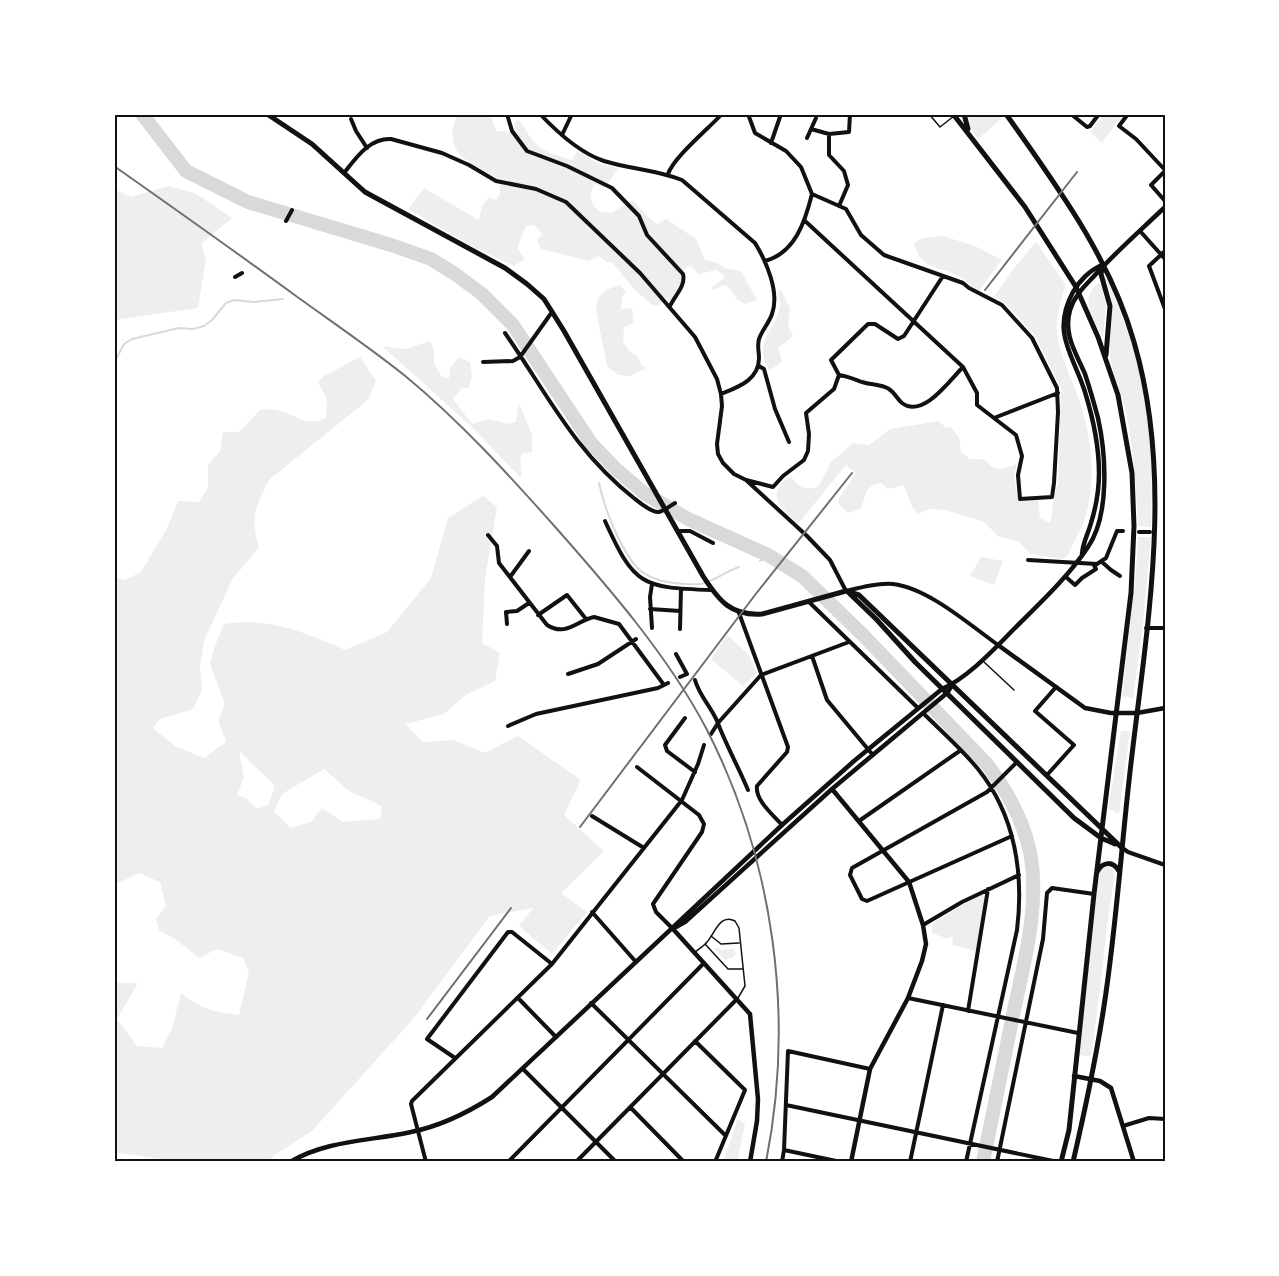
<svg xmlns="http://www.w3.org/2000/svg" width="1279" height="1276" font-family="Figtree,sans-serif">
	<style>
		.green { fill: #eee; fill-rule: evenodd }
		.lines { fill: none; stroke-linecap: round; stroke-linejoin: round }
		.stream { stroke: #d9d9d9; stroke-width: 2 }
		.river { stroke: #d9d9d9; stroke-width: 14 }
		.service { stroke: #111; stroke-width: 1.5 }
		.minor { stroke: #111; stroke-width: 4 }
		.tertiary { stroke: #111; stroke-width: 4.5 }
		.primary { stroke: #111; stroke-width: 5 }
		.rail { stroke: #707070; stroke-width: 2 }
		.neatline { fill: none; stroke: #111; stroke-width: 2 }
	</style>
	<rect width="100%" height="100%" fill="#fff"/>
	<path class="green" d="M457,114H485L491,117L496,131L516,133L514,124L519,119C537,149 537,150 572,160L577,151L600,164L618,168L605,188L594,184L590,195L593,205L600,212L611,213L633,200L647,216L657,224L666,219L696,239L705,260L716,262L724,268L741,271L757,300L745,304L737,299L728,286L723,285L713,290L712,287L725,278L723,274L716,270L698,274L691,266L686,268L681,274L682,283L670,301L665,297L659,305H652L634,289L612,262H607L599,256L589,261L541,249L537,240L542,234L534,225L526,226L517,248L525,259L514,266L475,248L408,209L424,188L479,220L482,206L489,197L496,200L500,194V180C470,160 441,157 457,114Z
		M967,114H998L1001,119L978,139L971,128Z
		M1104,114H1123L1102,143L1090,132Z
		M169,186L195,193L232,218L201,244L206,259L198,308L114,320V189L131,197Z
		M943,236L975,246L1002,260L979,291C970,287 967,280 959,276C936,265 922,271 914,243L923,238Z
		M1036,242L1065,284C1062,301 1055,315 1057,333C1059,354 1070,374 1077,394C1092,435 1098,482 1083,524C1078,535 1072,546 1067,557L1061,559L1031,554L1019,542L998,536L984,522L946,510L929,509L918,514L912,507L904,485L888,489L881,483C864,486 866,495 861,509L848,513L839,505L838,500L856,473L846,465L798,524C780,506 764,494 791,476C798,487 805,491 818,487L831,462L853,443L869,445L890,429L939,421L946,428L950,427L959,437L961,452L970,459H984C997,473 1000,470 1017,464L1014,476L1018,501L1038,500L1040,518L1050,523C1052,516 1052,511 1053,503C1053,497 1057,490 1058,484L1061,388L1035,336L1005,303L994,297L1014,268Z
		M1107,278C1127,325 1145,378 1149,429C1152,462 1152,494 1151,527L1138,526C1136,487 1134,446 1125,408C1121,390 1112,373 1110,355C1107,325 1119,310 1105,279Z
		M1098,283L1101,284L1106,305L1103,338C1094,318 1078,301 1098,283Z
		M620,285L626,292L622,297L621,309L629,308L632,309L634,323L624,327L623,341L629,351L637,356L642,365L647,368L630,376L618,375L607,366L596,310L598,298L606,290Z
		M781,290L790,308L788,326L793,335L789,340L778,347L782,362L770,370C751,345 776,329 780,306C781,301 778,297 778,292Z
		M430,341L434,350V364L442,377L449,378L450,368L459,357L470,362L472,376L469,388H462L453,399L472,424L489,419L509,424L516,422L519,403L532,435V452L522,454L520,460L522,475L520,477L473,428L382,346L405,349Z
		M360,357L376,381L368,400L270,479C255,506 250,518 259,547L232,580L204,641L200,667L202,690L193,709L160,719L153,728L175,746L204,758L226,742L218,720L225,704L210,664L214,648L224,624C268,617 305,632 345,650L387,632L431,578L448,518L483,496L497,507L485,579L482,643L500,653L495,681L466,695L444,714L405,724L423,742L454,740L485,753L518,736L581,780L564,815L604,851L561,893L587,912L552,954L519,926L533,908L490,916L414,1018L312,1131L273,1156L268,1162H180L114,1152V983H138L117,1019L137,1046L162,1048L172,1028L181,993C201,1009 214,1012 239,1015L249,972L243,958L217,949L199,958L174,938L159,931L156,919L166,906L160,882L139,873L114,885V578L125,580L141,572L166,530L178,501L199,502L208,488V465L220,451L223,432H239L261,409C267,410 274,409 280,411C299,416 305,427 326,418L327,399L318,382L324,376ZM239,751L275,786L268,805L257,809L246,798L237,795L244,777ZM324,769L349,791L382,806L380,819L343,822L322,808L311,822L290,828L274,811L282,794Z
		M1138,537H1151L1143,624L1133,698L1122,696L1136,572Z
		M981,557L1003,561L994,585L970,576Z
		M727,635L749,655L757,673L743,686L711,659Z
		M1121,731H1130L1119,814L1108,809Z
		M1106,867L1113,868L1115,874C1104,934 1101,996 1091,1056L1079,1055L1098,881L1101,870Z
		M983,894L985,897L976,951L952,945L953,937H949L948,939L932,933V924L962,905Z
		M716,947L722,950L733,949L736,953L734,957L725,960L715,950Z
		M738,1119L745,1124L737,1162H723Z"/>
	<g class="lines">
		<path class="stream" d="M114,363L124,344L132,339L179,328L193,329L204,326L212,320L226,303L234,300L254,302L283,299
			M599,483C603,502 609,518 617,535C631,564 640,579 674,583C683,584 693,585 701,584C715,581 726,571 739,567
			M760,561L768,555"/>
		<path class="river" d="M142,114L186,171L248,202L391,245L431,259L455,274L482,294L513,325L591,443L616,469L644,493L688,519L768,555L802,576L863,635L986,763C1006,789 1023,819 1030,852C1040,904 1025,959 1014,1010C1004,1061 993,1111 983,1162"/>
		<path class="service" d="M929,114L940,127L954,116
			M984,662L1014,690
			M711,936L721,944L739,943
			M705,944L728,969H742
			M695,952C699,949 704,946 707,942C715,933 720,913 735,921L739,928L745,986L738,998"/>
		<path class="minor" d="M507,114L512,131L527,151L567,166L612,188L639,216L647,235L683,274C686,286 675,295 670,306
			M540,114C557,132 580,153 604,161C630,169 657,170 682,180L755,243C766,261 780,292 772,314C769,323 762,330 759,339C757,345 759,352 759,358C759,380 738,387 721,394
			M748,114L755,133L786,151L801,167L812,194C805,222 795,253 765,261
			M1071,114L1087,127L1090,126L1099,114
			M1128,114L1119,126L1136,139L1165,170
			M1164,114L1165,115
			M351,119L356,131L367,148
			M811,129L829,134L849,132L850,114
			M829,134V155L844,171L848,185L839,206
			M562,135L572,114
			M807,138L816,118
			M771,143L781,114
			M1165,171L1151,185L1165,201
			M344,173C356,158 369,138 391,139L442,153L469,165L496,181L536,189L566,202L640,273L695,337L717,379L721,394L722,406L717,444L718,454L723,463L734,474L746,480L807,536L830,560L846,591C862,587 877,583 893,584C928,588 970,625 998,645
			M668,174C674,157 708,129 722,114
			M804,220L963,367L977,393V405L1016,435L1022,456L1018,475L1020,499L1052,497L1054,483L1058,412L1057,388L1032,338L1002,305L969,288L963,283L884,255L861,235L846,209L812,194
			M286,221L292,210
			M1140,231L1165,259
			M1165,251L1149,266L1165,309
			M943,276L904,336L898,339L875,324H868L831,360L839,375C847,376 854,379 862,382C871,385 881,384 889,389C895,393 897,399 902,403C923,419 950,380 963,367
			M235,277L242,273
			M505,333C548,395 574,451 635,499C640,503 652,513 659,512C664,511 670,506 675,503
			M483,362L513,361L520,357L552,312
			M759,366L764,369L775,409L789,442
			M994,418L1058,393
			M746,480L773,487L783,476L804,460L808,451L809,434L806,413L834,389L839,375
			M605,521C634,585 641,588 712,590
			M678,531H690L713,543
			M1139,532H1150
			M488,535L497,546L499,563L547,625C566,637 576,621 594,617L619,624L664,685
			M1028,560L1097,564L1106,558L1117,531H1123
			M1102,562L1111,570L1120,576
			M510,577L529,551
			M1066,577L1075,585L1082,578L1096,569L1094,565
			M809,602L918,708
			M650,609L680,611
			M739,613L788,747L787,752L757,786C755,800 773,815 782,825
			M538,615L567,595L586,619
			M507,624L506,612L517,611L529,603
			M652,628L650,597L652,584
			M1146,628H1165
			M680,629L681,589
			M676,654L687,674L680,677
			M812,656L827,700L872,754
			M568,674L598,664L636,639
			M695,680C699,695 711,707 717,721C726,745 738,766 748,790
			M923,713C941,731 961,748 978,769C1015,815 1024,873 1017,930L966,1162
			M685,718L665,745L667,751L695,772
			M508,726L536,714L658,688L668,683
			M711,734L718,723L761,675L849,642
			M637,767L699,815L704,824L702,832L653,904L656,912L672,928
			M1047,775L1074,745L1035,711L1056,687
			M592,816L644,848
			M859,821L961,750
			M1012,836L867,901L862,899L850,875L852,868L987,792L1017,762
			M1121,847L1128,852L1165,865
			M592,912L636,962
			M923,925L962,902L1019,875
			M518,998L556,1037
			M908,998L1078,1033
			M591,1003L725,1135
			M968,1011L988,889
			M695,1041L745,1090L715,1162
			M455,1058L427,1039L508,932H512L552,964
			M523,1069L616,1162
			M786,1105L1058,1162
			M630,1107L684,1162
			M1123,1126L1149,1118L1165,1119
			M784,1150L841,1162
			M426,1162L411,1104L412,1101L552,964L682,800L698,764L704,745
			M508,1162L704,963
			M576,1162L737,999
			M782,1162L784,1150L788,1051L870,1069
			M910,1162L943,1005
			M997,1162L1043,939L1047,893L1052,888L1094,894"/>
		<path class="tertiary" d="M1082,554C1083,542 1088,534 1091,523C1096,507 1099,490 1099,473C1099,446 1093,418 1085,392C1073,354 1051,333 1073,292C1079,281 1090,270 1102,265
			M998,645L1085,708L1111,713H1137L1165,708
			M832,789L909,882L923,925L926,944L922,961L908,998L870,1069L851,1162
			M676,927L685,922L832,789L947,693L953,684
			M673,929L750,1014L758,1099L757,1121L750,1162
			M1074,1076L1100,1081L1111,1088L1134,1162
			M290,1162C327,1140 371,1141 411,1132C441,1126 467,1113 492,1097L782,825L854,761L942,689C969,677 995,648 1015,628C1041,602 1068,577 1088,547C1110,515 1106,454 1098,418C1094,403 1090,389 1085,374C1076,353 1063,334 1070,310C1075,294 1086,285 1096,274C1118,250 1142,229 1165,207"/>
		<path class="primary" d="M267,114L312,144L365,192L505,268L527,284L544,299L564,331L703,576C719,601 731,616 762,614L846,591L859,595L1121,847
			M953,114L1025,207L1076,287L1098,337L1118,395L1132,473L1134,526L1131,593L1094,894L1069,1130L1061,1162
			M964,114L968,129
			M1006,114C1056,185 1110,257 1134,342C1175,482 1146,630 1130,772C1121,850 1116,929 1104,1006C1096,1059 1085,1110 1073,1162
			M1103,264L1101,274L1110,306L1106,355
			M848,592L877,620L915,662L1074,818L1101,838L1115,844
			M1097,872C1103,861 1113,861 1119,871"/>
		<path class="rail" d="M114,166C175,209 236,252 296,296C332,322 369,347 404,375C460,421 509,475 557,529C610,589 668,656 706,728C774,860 795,1016 766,1162
			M985,290L1077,172
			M580,827L755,595L852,473
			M427,1019L511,908"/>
	</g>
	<rect width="1279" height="1276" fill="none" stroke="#ffffff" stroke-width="231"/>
	<rect x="116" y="116" width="1048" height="1044" class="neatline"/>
</svg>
